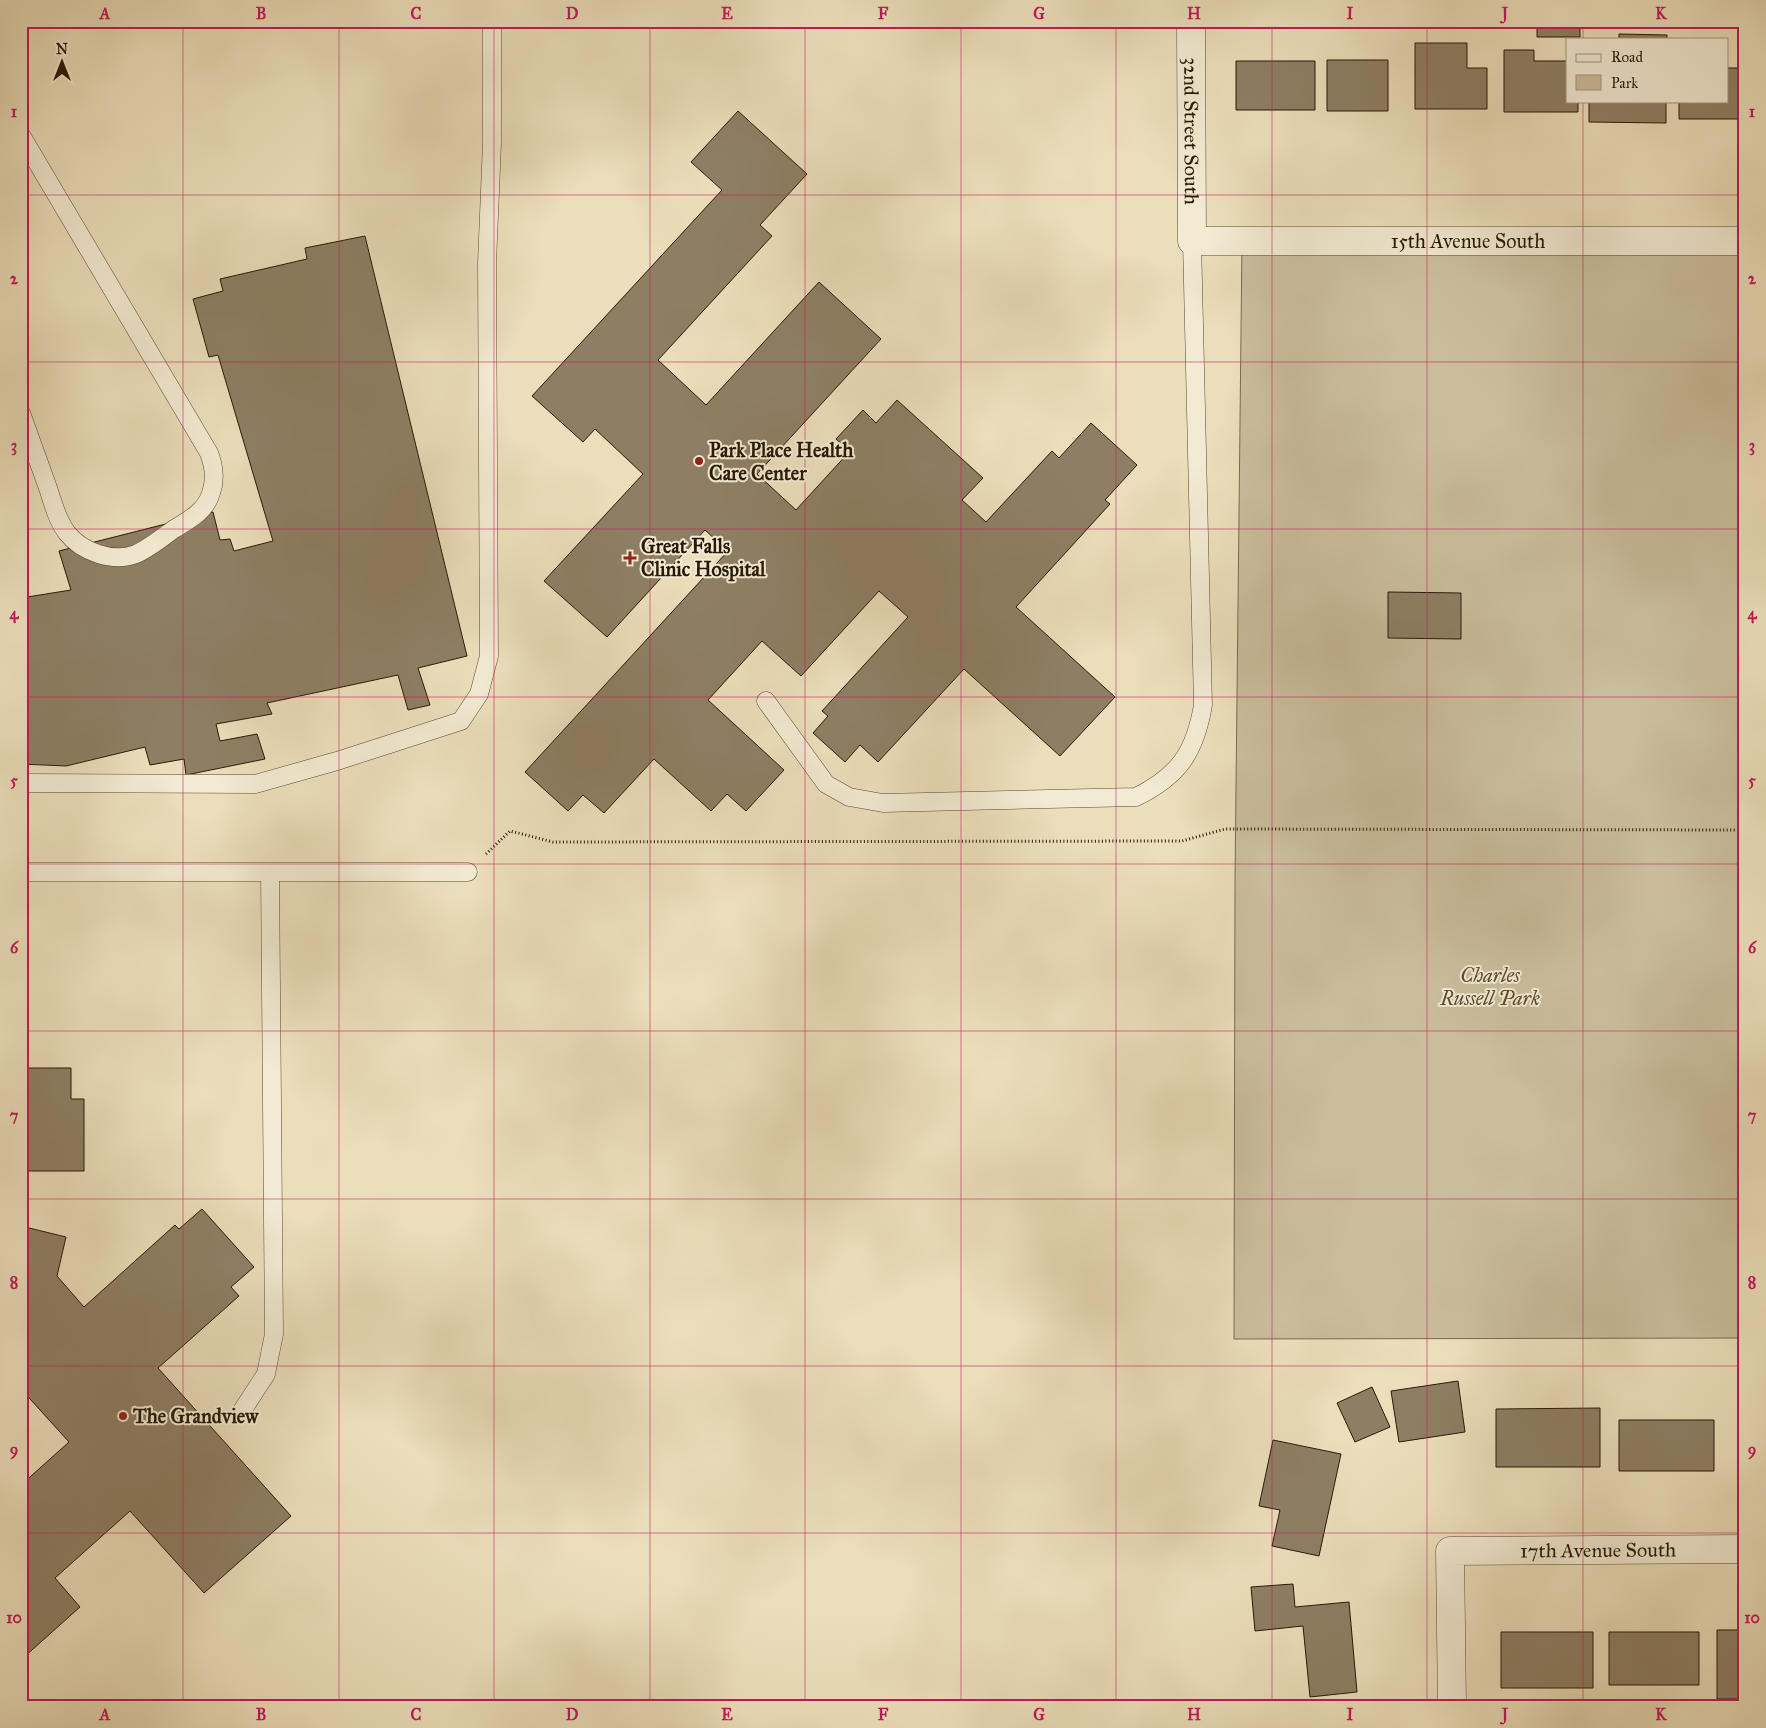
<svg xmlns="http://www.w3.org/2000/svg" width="1766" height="1728" font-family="'IM FELL Great Primer',serif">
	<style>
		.green { fill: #cabd9c; stroke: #7a6b52 }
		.building { fill: #8e7f64; stroke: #291907 }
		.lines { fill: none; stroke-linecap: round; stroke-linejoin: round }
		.lane-casing { stroke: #5a4a34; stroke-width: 19 }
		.street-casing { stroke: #5a4a34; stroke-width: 29 }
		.path { stroke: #291907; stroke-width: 3; stroke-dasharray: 1 2.5; stroke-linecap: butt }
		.lane { stroke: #f2ead2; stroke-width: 18 }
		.street { stroke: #f2ead2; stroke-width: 28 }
		.grid { fill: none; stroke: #c2185b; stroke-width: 1; stroke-opacity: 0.55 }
		.poi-dot { fill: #8f2418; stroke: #f2ead2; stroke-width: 2 }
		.labels { text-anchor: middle; stroke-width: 4; stroke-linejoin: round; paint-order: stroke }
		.street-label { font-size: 20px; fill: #291907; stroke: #f2ead2 }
		.poi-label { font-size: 20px; font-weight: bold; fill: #291907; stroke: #f2ead2; text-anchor: start }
		.park-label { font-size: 20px; font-style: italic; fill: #594a34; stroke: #f2ead2 }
		.neatline { fill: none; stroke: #c2185b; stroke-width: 2 }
		.grid-label { font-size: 16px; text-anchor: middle; font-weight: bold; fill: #c2185b }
	</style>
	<rect width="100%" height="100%" fill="#ebdeba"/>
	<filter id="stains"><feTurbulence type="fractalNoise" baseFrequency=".004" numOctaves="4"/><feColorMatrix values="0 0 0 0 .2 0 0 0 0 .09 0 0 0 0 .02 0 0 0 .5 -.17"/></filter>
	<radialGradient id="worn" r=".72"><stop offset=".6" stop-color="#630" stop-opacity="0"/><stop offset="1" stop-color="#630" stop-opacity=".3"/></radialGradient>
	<path class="green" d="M1242,241L1745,246V1338L1234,1339L1235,879Z"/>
	<path class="building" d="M1537,21H1580V37H1537Z
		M1619,34L1667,35V39H1619Z
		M1415,43H1467V68H1487V109H1415Z
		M1504,50H1534V61H1567V101H1578V112H1504Z
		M1327,60H1388V111H1327Z
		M1236,61H1315V110H1236Z
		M1727,68H1745V119H1679V101H1727Z
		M1589,101H1666V123L1589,122Z
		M738,111L807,174L760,225L772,236L658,360L706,405L819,282L881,339L757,474L796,510L850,451L836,439L863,410L876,423L897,400L983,478L962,500L986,522L1052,451L1059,458L1091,423L1137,465L1105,500L1110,504L1016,607L1115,697L1060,756L964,669L878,762L860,745L845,762L813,733L828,716L822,711L908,617L879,591L801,676L762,641L708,700L784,770L746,811L727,794L711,811L654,759L604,813L583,795L568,811L525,772L728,551L705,530L607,637L544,581L643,474L595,429L583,442L532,396L722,190L691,162Z
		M365,236L467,656L418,668L430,705L408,710L398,675L267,703L272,714L216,724L220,741L257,734L265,759L186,775L184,759L150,765L145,747L66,766L21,764V598L71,590L59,551L213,512L220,540L230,539L234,551L273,541L218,355L209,357L193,299L223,291L220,279L307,259L305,248Z
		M1388,592L1461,593V639L1388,638Z
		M21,1068H71V1099H84V1171H21Z
		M202,1209L254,1267L231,1287L239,1296L158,1368L291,1516L204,1593L130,1511L55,1578L80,1607L23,1658L21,1656V1485L69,1442L21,1389V1226L66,1237L57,1276L84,1307L175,1225L179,1229Z
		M1458,1381L1465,1432L1399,1442L1391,1391Z
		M1372,1387L1390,1427L1355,1442L1337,1403Z
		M1600,1408V1467H1496V1409Z
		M1619,1420H1714V1471H1619Z
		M1273,1440L1341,1454L1319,1556L1272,1546L1280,1510L1259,1506Z
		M1293,1584L1295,1607L1349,1602L1357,1692L1310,1697L1303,1626L1255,1631L1251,1587Z
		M1717,1630H1745V1699H1717Z
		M1501,1632H1593V1688H1501Z
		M1609,1632H1699V1685H1609Z"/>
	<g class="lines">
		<g class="lane-casing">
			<path id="lane" d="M21,135L209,453C214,466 216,479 211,493C206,511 189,520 174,529C163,537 148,549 136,554C113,563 82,552 67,533C57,520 53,503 48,488C39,463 30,438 21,413
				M766,701L826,784L849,797L883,803L1136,797C1179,776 1195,752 1203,705L1192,241
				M21,783L255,784L337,761L461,721L479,694L489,656L487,263L492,143V21
				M21,872H468
				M240,1414L266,1374L274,1334L270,872"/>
		</g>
		<g class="street-casing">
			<g id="street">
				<path id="s1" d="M1191,21L1192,241H1745"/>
				<path id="s2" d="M1452,1707L1450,1551L1745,1549"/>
			</g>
		</g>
		<path class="path" d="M486,854L510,831L553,842L1182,841L1225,829L1745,830"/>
		<use href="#lane" class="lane"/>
		<use href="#street" class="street"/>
	</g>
	<path class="grid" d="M183,21V1707M339,21V1707M494,21V1707M650,21V1707M805,21V1707M961,21V1707M1116,21V1707M1272,21V1707M1427,21V1707M1583,21V39M1583,101V1707M21,195H1745M21,362H1745M21,529H1745M21,697H1745M21,864H1745M21,1031H1745M21,1199H1745M21,1366H1745M21,1533H1745"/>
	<g class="poi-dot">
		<circle cx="699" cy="461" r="5"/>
		<path d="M627.5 550.5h5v5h5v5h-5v5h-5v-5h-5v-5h5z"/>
		<circle cx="123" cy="1416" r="5"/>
	</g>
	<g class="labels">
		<g class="street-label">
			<text dy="7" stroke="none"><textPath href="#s1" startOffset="110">32nd Street South</textPath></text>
			<text dy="7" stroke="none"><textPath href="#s1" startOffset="496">15th Avenue South</textPath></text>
			<text dy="7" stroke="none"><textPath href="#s2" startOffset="304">17th Avenue South</textPath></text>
		</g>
		<g class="poi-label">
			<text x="709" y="457">Park Place Health<tspan x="709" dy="23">Care Center</tspan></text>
			<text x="641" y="553">Great Falls<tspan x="641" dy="23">Clinic Hospital</tspan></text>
			<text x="133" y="1423">The Grandview</text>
		</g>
		<g class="park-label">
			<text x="1490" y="982">Charles<tspan x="1490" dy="23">Russell Park</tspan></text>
		</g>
	</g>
	<rect width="1766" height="1728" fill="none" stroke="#ebdeba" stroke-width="55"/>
	<rect x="1566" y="38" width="162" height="65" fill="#f2ead2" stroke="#a29681"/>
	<rect x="1576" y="54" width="25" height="8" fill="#f2ead2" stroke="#a29681"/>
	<text x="1611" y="62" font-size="15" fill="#291907">Road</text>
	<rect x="1576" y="75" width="25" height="15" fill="#cabd9c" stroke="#a29681"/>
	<text x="1611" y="88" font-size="15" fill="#291907">Park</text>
	<g transform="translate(62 62)" stroke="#f2ead2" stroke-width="4" paint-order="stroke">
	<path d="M0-4L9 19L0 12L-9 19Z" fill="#291907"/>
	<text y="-8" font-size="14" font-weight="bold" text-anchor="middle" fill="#291907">N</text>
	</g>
	<rect x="28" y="28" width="1710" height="1672" class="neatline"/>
	<g class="grid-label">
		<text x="105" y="19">A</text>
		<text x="261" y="19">B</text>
		<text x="416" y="19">C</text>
		<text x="572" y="19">D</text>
		<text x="727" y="19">E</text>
		<text x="883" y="19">F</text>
		<text x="1039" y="19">G</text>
		<text x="1194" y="19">H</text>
		<text x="1350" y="19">I</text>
		<text x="1505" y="19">J</text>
		<text x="1661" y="19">K</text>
		<text x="14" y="117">1</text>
		<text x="1752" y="117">1</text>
		<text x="14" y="284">2</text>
		<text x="1752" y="284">2</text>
		<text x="14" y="451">3</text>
		<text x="1752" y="451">3</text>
		<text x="14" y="619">4</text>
		<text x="1752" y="619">4</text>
		<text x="14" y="786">5</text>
		<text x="1752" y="786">5</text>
		<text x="14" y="953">6</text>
		<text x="1752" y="953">6</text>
		<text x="14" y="1121">7</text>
		<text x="1752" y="1121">7</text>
		<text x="14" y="1288">8</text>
		<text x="1752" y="1288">8</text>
		<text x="14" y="1455">9</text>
		<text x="1752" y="1455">9</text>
		<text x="14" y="1623">10</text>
		<text x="1752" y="1623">10</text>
		<text x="105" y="1720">A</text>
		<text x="261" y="1720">B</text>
		<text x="416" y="1720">C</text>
		<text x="572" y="1720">D</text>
		<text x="727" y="1720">E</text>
		<text x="883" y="1720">F</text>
		<text x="1039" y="1720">G</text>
		<text x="1194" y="1720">H</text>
		<text x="1350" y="1720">I</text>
		<text x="1505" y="1720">J</text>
		<text x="1661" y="1720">K</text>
	</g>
	<rect width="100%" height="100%" filter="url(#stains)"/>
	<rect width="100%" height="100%" fill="url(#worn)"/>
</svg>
